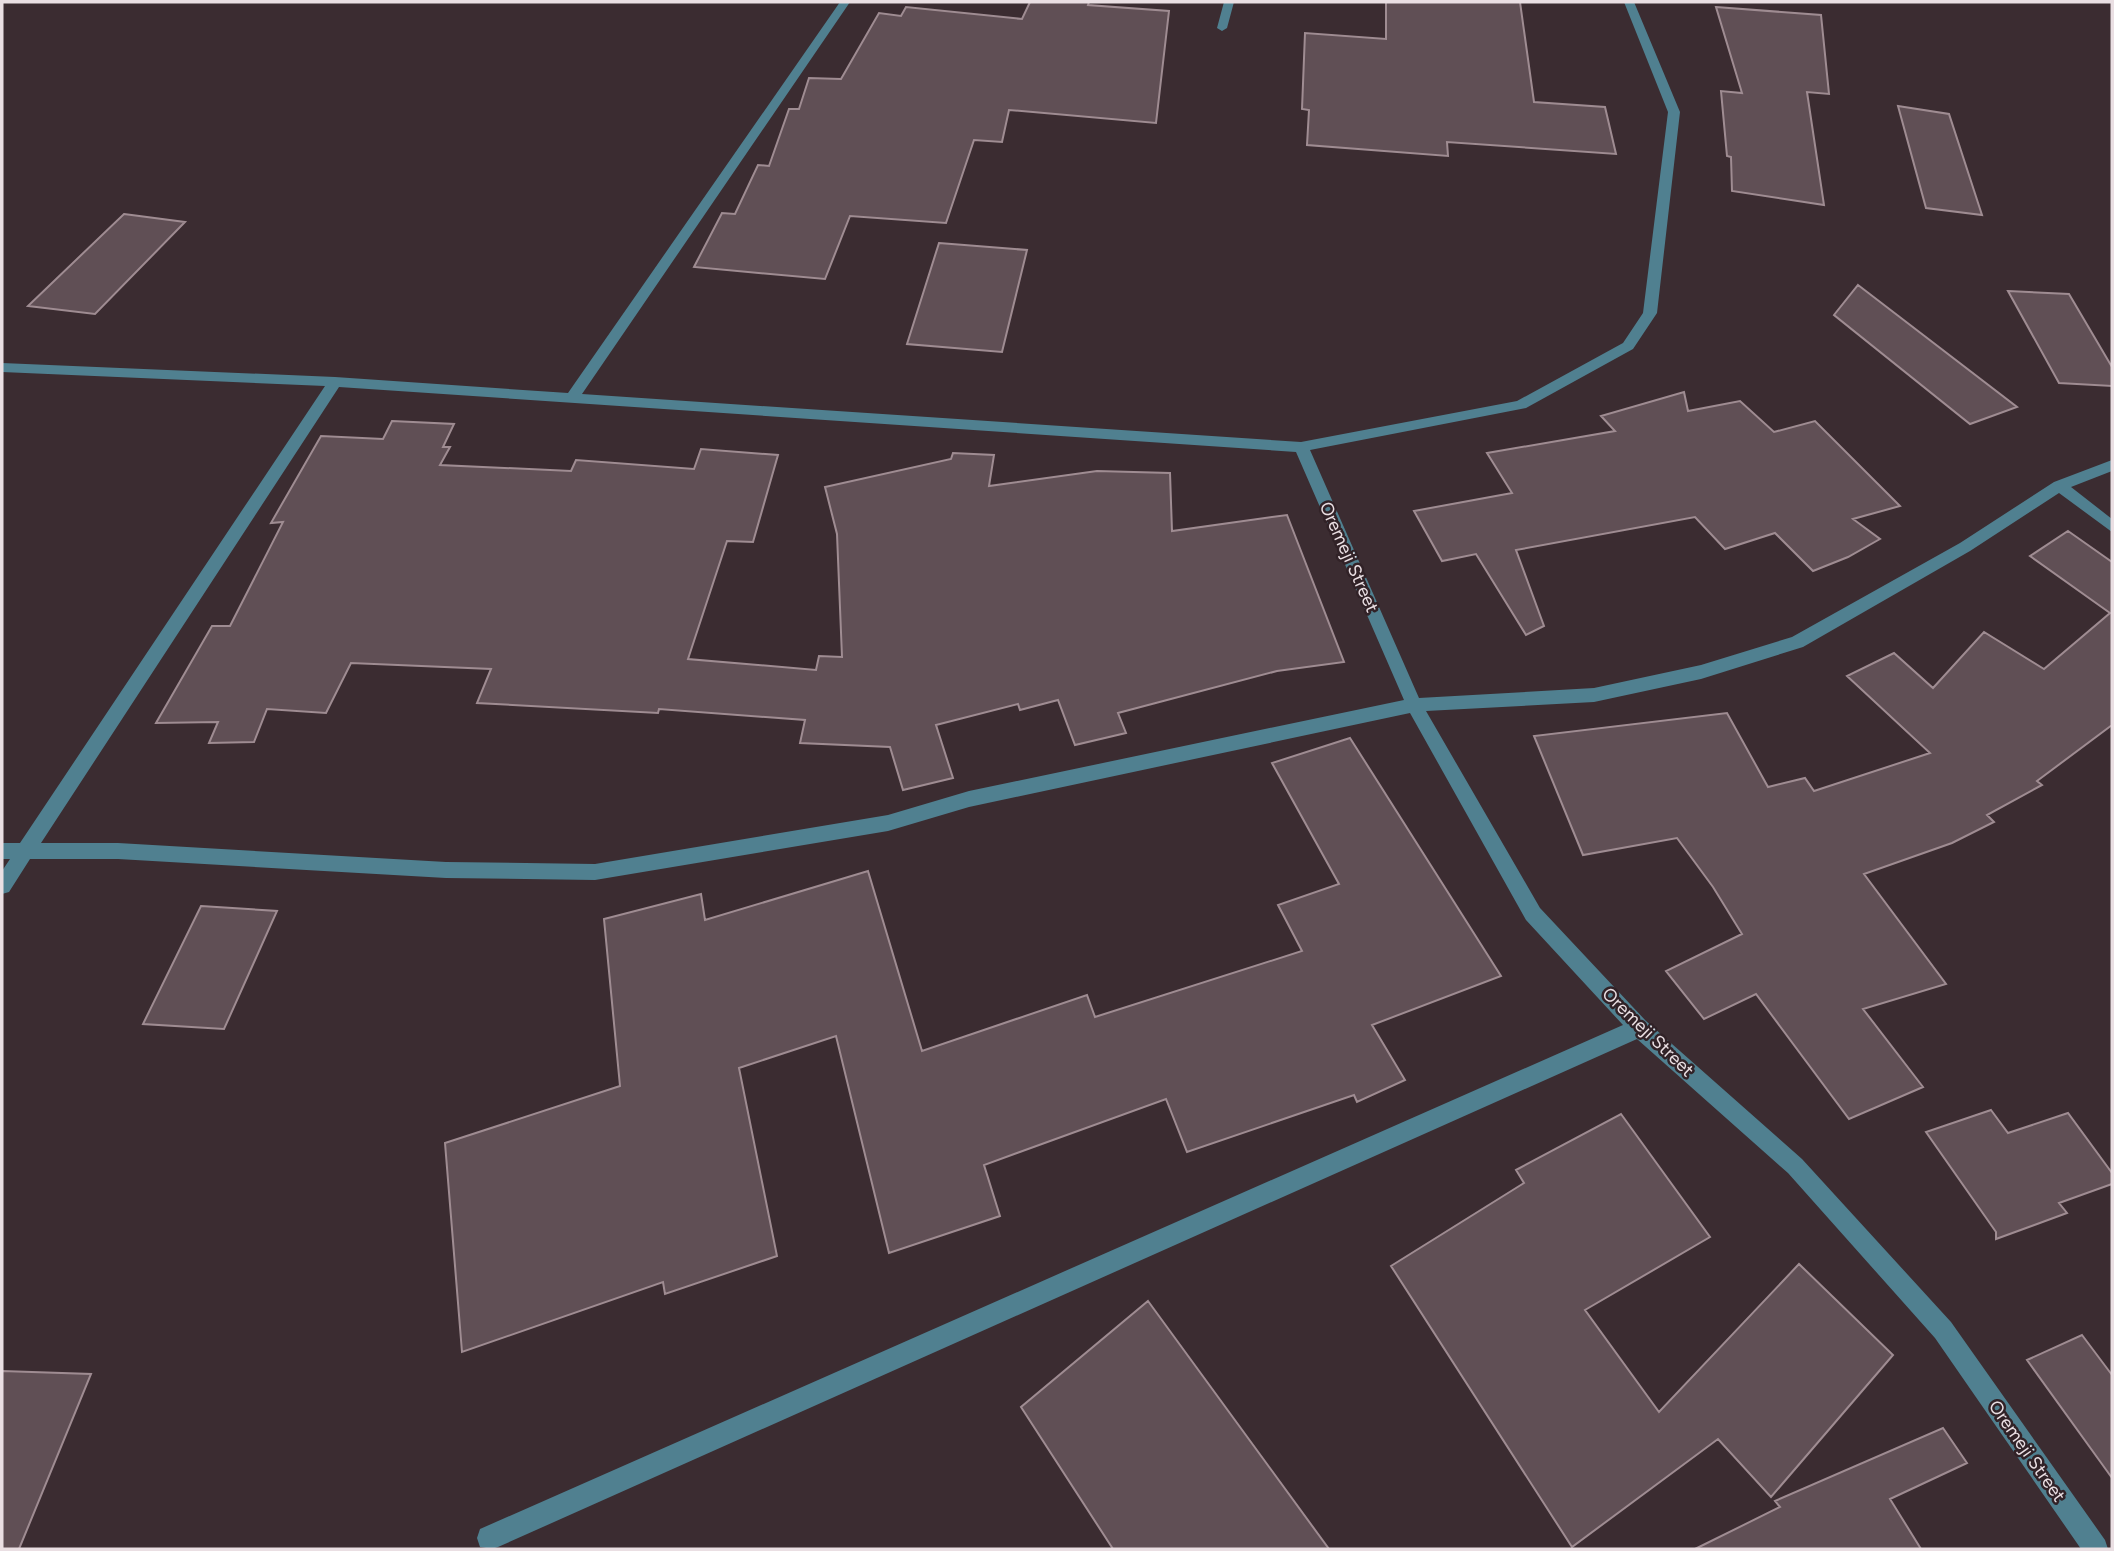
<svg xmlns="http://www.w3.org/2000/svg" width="2114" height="1551" viewBox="0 0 2114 1551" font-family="Figtree,sans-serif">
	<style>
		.building { fill: #604f55; stroke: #9f8c92; stroke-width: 2 }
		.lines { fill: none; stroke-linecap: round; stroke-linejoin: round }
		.minor { fill: #508090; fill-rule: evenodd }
		.labels { text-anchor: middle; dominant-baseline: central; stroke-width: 5; stroke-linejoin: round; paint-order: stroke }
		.street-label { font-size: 18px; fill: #eadfe3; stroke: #312227 }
	</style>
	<rect width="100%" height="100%" fill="#3b2c31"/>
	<path class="building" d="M1030,2h59l-1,3 81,6 -13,112 -147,-13 -7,32 -28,-2 -28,83 -96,-7 -25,63 -131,-12 28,-54 13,1 23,-49 11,1 20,-57h10l10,-31 32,1 38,-66 22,3 5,-9 116,12z
		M1386,2h134l14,100 71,5 11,47 -169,-12 1,14 -141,-11 2,-35 -7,-1 3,-76 81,6z
		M1716,7l105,8 8,79 -22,-2 17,113 -92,-14 -1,-34 -4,-1 -6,-65 21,2z
		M1898,106l51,8 33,101 -56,-7z
		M124,214l61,8 -90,92 -67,-8z
		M939,243l88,7 -25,102 -95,-8z
		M1858,285l159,122 -47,17 -136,-109z
		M2008,291l61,3 43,73v19l-53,-3z
		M1684,392l4,19 52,-10 34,31 41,-11 85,85 -47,13 27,20 -32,18 -35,14 -38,-38 -50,16 -30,-32 -179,33 28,76 -18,9 -50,-81 -34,7 -28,-50 98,-18 -25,-40 128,-22 -14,-15z
		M392,421l62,3 -11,23h7l-10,18 131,6 5,-11 118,9 7,-20 77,6 -25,87 -26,-1 -39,118 128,11 3,-14 23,1 -5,-123 -12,-47 126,-28 2,-6 41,2 -5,31 108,-15 73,2 2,58 115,-16 57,147 -67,9 -159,42 8,20 -51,12 -17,-45 -38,10 -2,-6 -82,21 17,53 -50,12 -13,-43 -90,-4 5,-23 -146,-11 -1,4 -181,-10 14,-34 -140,-6 -25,50 -59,-4 -13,33 -45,1 9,-21 -62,1 56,-97h18l53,-104 -12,1 50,-87 62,3z
		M2068,531l44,31v163l-75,56 5,4 -55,30 7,7 -42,21 -88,31 82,110 -83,25 60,78 -74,32 -93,-125 -52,25 -38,-48 76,-37 -29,-47 -36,-49 -94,17 -49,-119 193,-23 41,74 37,-9 9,13 116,-38 -83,-77 47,-23 39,35 51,-56 60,37 66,-56 -80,-57z
		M1350,738l151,238 -129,49 33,55 -48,22 -3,-7 -167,57 -21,-53 -182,66 16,51 -111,37 -53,-217 -97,32 38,188 -112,38 -2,-12 -201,70 -17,-209 175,-57 -16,-167 97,-25 4,26 163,-49 54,180 165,-56 8,22 207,-66 -24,-46 61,-21 -67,-121z
		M201,906l76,5 -53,118 -81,-5z
		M1991,1110l17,23 60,-20 44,60v11l-53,19 8,10 -71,26v-7l-70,-100z
		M1621,1114l89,123 -125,73 74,102 140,-148 94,91 -122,142 -53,-58 -146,108 -181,-281 133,-83 -8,-13z
		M1148,1301l181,248h-216l-92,-142z
		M2082,1335l30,40v103l-85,-118z
		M2,1371l89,3 -72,175h-17z
		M1943,1428l24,35 -77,36 31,50h-226l85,-42 -5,-6z"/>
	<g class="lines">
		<path class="minor" d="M840,2h10l-268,392 719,48 216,-41 106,-58 20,-30 25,-201 -44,-110h10l46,110 -23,201 -24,36 -107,59 -216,42 109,248 175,-10 107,-23 91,-28 168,-94 94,-61 58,-22v11l-41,16 41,32v13l-53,-39 -89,58 -167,96 -102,32 -107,23 -168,9 114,197 106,113 156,138 149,163 154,218 3,9h-27l-146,-211 -147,-165 -151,-134 -1139,508 -6,2 -12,-2 -3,-9 3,-9 1143,-504 -97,-105 -116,-207 -441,94 -81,24 -293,49 -149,-2 -328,-19h-88l-21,33 -7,2v-23l8,-12h-8v-16h18l305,-457 -323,-14v-9l333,14 233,16zM339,387l957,65 108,248 -435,91 -81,24 -293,49 -149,-2 -328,-19h-77z
			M1224,2h10l-7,26 -5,3 -5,-3z"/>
	</g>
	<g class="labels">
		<g class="street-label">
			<text transform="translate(1349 557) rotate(66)">Oremeji Street</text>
			<text transform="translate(1648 1032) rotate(44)">Oremeji Street</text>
			<text transform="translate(2027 1451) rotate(55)">Oremeji Street</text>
		</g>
	</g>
	<rect width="2114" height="1551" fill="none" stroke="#eadfe3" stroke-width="7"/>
</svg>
